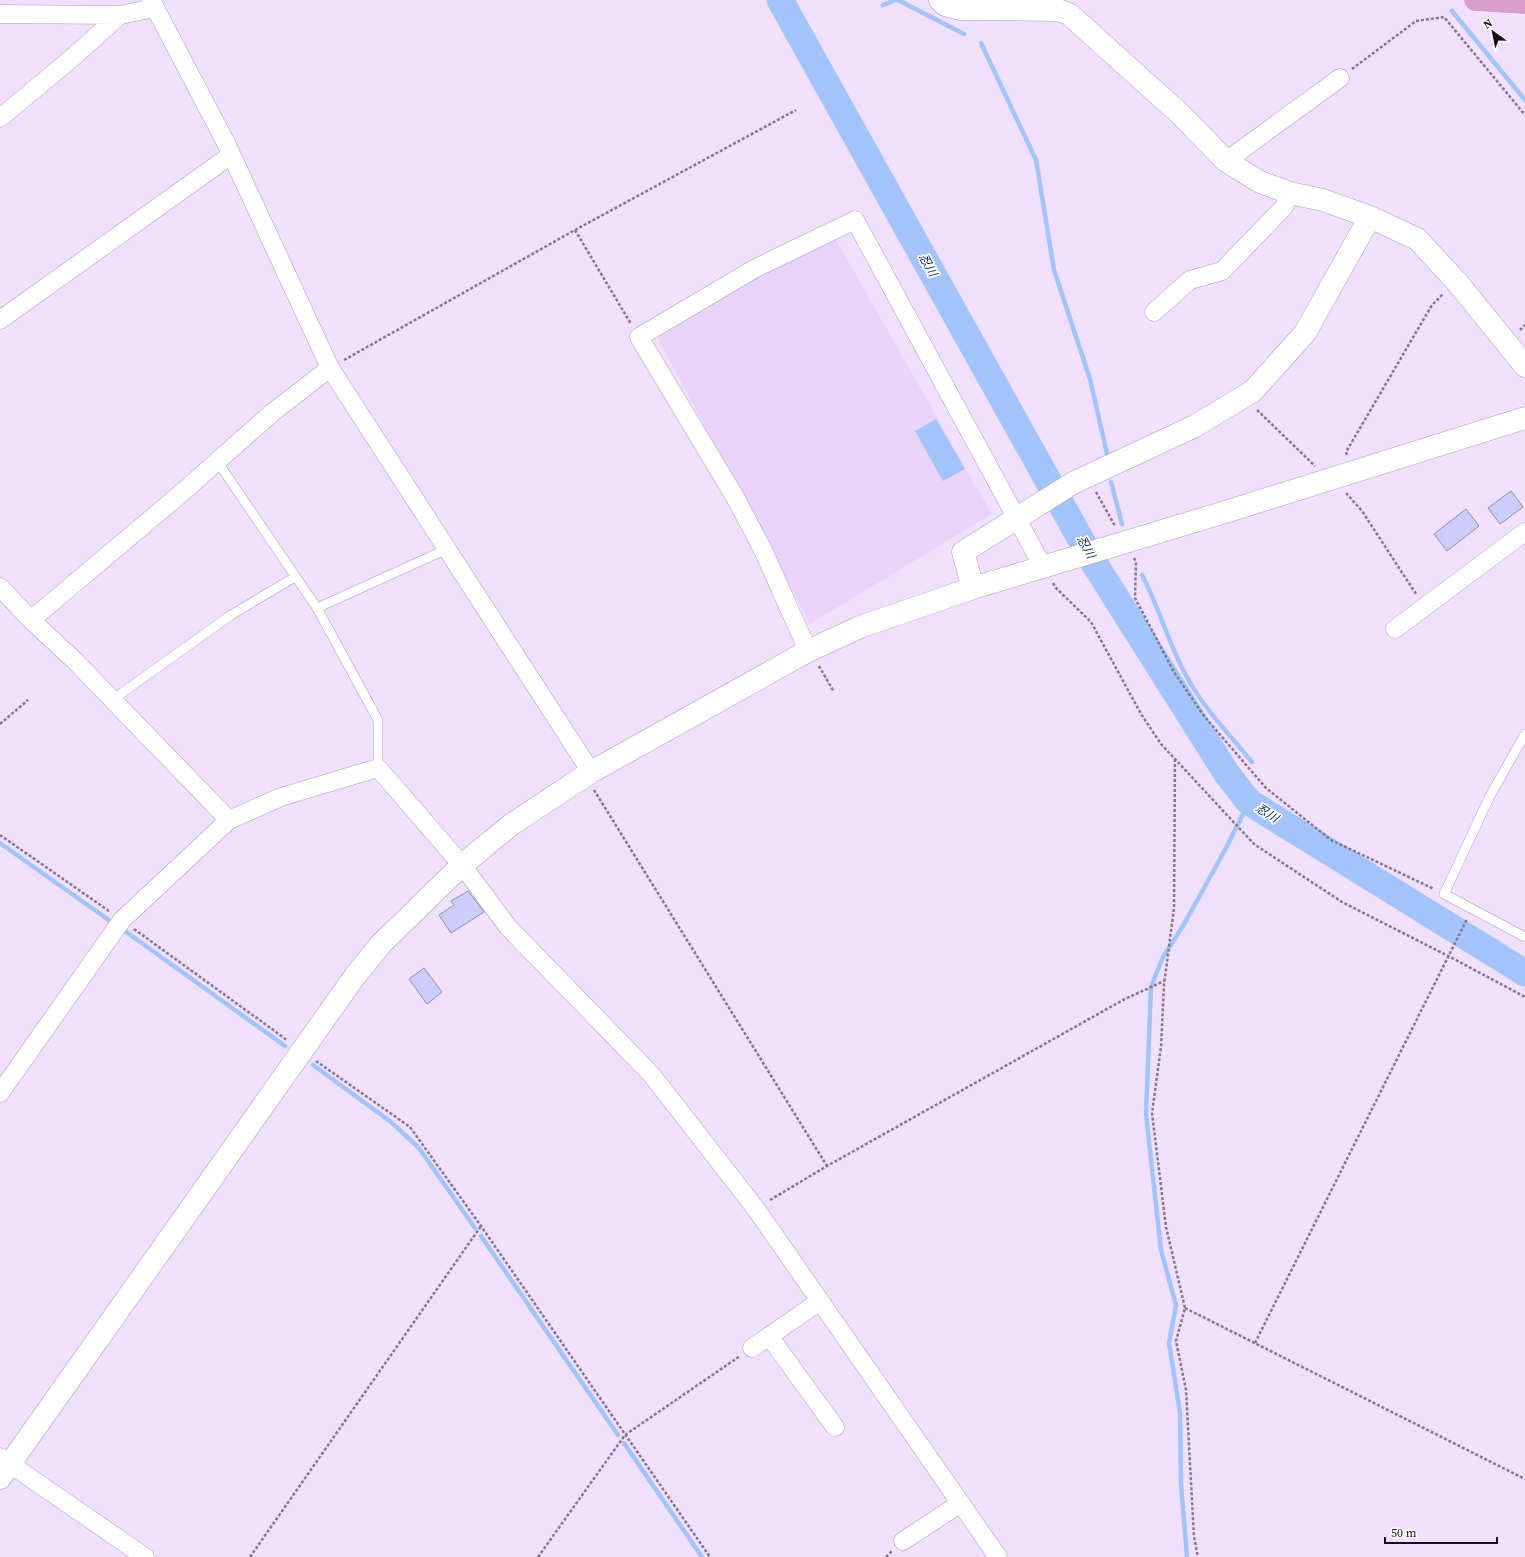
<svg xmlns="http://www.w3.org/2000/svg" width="1525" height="1557" viewBox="0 0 1525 1557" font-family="'Source Serif 4','Noto Sans JP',serif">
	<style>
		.built { fill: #e8d4f9 }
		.water { fill: #a3c4fa }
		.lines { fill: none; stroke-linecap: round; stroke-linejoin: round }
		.stream { stroke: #a3c4fa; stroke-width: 4.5 }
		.river { stroke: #a3c4fa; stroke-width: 27 }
		.building { fill: #cdcdfb; stroke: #8d8dab }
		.service-casing { stroke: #ab9bb8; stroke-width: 10 }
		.minor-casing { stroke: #ab9bb8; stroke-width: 19 }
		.tertiary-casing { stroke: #ab9bb8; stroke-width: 23 }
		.trunk-casing { stroke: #fff; stroke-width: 23 }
		.path { stroke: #82788c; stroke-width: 2.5; stroke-dasharray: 3 2; stroke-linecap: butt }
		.service { stroke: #fff; stroke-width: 9 }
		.minor { stroke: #fff; stroke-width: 18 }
		.tertiary { stroke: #fff; stroke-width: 22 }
		.trunk { stroke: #da9ccc; stroke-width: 22 }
		.labels { text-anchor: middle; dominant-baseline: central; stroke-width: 3.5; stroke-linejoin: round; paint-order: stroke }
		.water-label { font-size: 12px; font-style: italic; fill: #02245d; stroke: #fff }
	</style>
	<rect width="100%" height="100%" fill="#f0e0fe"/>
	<path class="built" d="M834,236l158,278 -182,110 -155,-291z"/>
	<path class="water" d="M936,419l29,50 -22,12 -28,-50z"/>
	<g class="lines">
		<path class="stream" d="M898,0l66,34
			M883,5l13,-5
			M1452,11l73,89
			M981,43l55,117 18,110 36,109 18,79
			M1111,482l11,42
			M1142,575c18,34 27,71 46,104 17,31 42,56 64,83
			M0,843l113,80
			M125,931l160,115
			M313,1065l78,57 28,26 56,80
			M481,1236l137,199
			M624,1443l78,114
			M1187,1557l-6,-73 -1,-71 -11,-70 7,-38 -15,-55 -15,-136 5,-127 12,-30 20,-31 42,-76 24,-48"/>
		<path class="river" d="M780,0l314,563 133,211 22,28 276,171"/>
	</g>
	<path class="building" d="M1511,491l12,16 -23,17 -12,-16z
		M1466,509l13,17 -32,25 -13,-17z
		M468,891l16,21 -33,21 -12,-18 15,-10 -3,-4z
		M424,968l18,24 -15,12 -18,-25z"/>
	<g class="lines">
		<defs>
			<path id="service" d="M217,461l100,147 61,112v48
				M317,608l130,-59
				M112,700l119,-85 64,-38
				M1525,734l-35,62 -46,98 81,43"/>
			<path id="minor" d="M151,0l75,143 104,225 261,404
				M0,14l120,1
				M0,118l72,-60 48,-43 35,-7
				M1226,161l114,-83
				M1154,312l36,-32 32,-9 62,-64 6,-14
				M0,320l231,-165
				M0,587l31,33 43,40 155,160 52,-23 97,-29 84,97 46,62 143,147 105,135 242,348
				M31,620l147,-124 95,-84 57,-44
				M1395,629l130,-97
				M808,651l-45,-101 -28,-53 -96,-160 115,-68 101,-49 188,347
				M0,1093l122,-173 107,-100
				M769,1336l66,91
				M752,1348l68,-47
				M0,1457l145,100
				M903,1541l58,-38"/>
			<path id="tertiary" d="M940,0l5,5 16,4 97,1 11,4 110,99 47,48 34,21 30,11 33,7 47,17 47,22 40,43 68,84
				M973,588l-10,-36 110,-69 122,-57 58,-35 52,-58 65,-116
				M0,1478l355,-502 26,-32 81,-79 50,-41 79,-52 217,-121 52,-24 113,-39 249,-75 303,-95"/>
			<path id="trunk" d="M1475,0l50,3"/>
		</defs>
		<use href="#service" class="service-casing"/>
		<use href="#minor" class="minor-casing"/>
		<use href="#tertiary" class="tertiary-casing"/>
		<use href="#trunk" class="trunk-casing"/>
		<path class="path" d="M1352,69l64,-48 28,-4 81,98
			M575,230l56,94
			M1520,330l5,-5
			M344,360l231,-130 221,-120
			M1257,410l58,56
			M1347,455l-1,-3 86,-147 11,-11
			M1096,492l19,34
			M1346,493l16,18 54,83
			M1134,558l2,4 -1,36 39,74 30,44 62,72 65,52 103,49
			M1053,583l3,5 35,34 50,92 20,30 93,100 88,58 112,57 71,38
			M819,666l15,26
			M0,724l28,-24
			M1175,759l-1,149 -10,77 -3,62 -9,66 14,114 19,81 -9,33 10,49 8,147 4,20
			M594,790l233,376
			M0,835l109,76
			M134,929l153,111
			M316,1061l94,66 71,99 229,331
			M770,1200l57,-34 296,-166 41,-19
			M1185,1308l340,171
			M1255,1343l212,-424
			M250,1557l231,-331
			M538,1557l87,-122 115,-79
			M886,1557l6,-6"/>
		<use href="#service" class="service"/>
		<use href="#minor" class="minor"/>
		<use href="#tertiary" class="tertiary"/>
		<use href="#trunk" class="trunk"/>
	</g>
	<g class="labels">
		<g class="water-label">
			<text transform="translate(928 265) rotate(61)">忍川</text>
			<text transform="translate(1086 547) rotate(61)">忍川</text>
			<text transform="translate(1267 813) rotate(32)">忍川</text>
		</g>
	</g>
	<g transform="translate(1493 32) rotate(327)" stroke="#ffffff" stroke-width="3" paint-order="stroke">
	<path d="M0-3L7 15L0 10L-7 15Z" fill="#140f19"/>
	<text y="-6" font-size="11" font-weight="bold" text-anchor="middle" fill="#140f19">N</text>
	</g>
	<path d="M1385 1537v6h112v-6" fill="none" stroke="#140f19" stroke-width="2"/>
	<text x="1391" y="1537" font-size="12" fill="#140f19" stroke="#ffffff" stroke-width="3" paint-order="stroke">50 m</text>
</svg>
